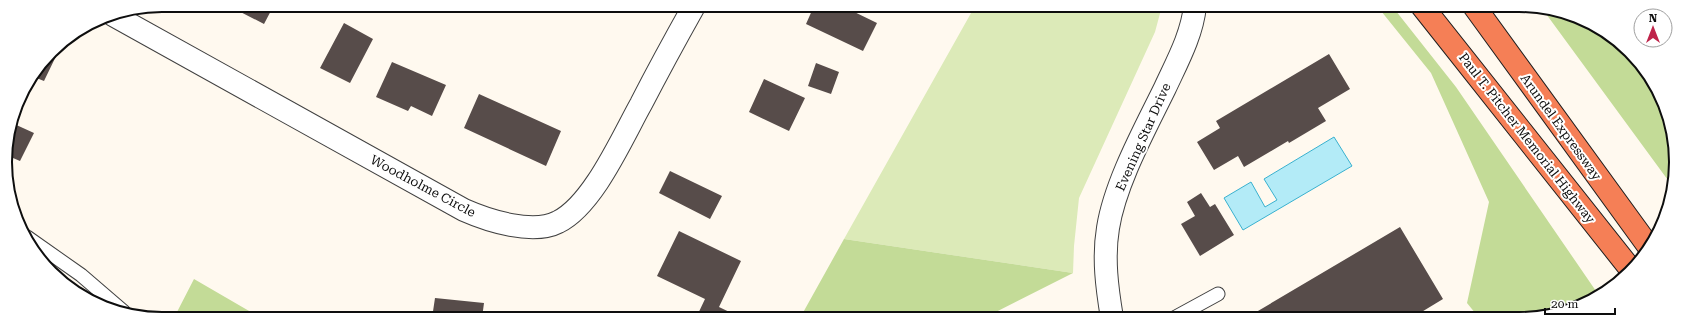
<svg xmlns="http://www.w3.org/2000/svg" width="1681" height="324" viewBox="0 0 1681 324" font-family="'Roboto Serif',serif">
	<style>
		.green { fill: #dceab8 }
		.forest { fill: #c3db97 }
		.water { fill: #b3ebf7; stroke: #39b1cf }
		.building { fill: #574c4a }
		.lines { fill: none; stroke-linecap: round; stroke-linejoin: round }
		.lane-casing { stroke: #414141; stroke-width: 15 }
		.street-casing { stroke: #414141; stroke-width: 24 }
		.highway-casing { stroke: #1f1f1f; stroke-width: 24 }
		.lane { stroke: #fff; stroke-width: 13 }
		.street { stroke: #fff; stroke-width: 22 }
		.highway { stroke: #f57f56; stroke-width: 22 }
		.labels { text-anchor: middle; dominant-baseline: central; stroke-width: 4; stroke-linejoin: round; paint-order: stroke }
		.street-label { font-size: 13px; fill: #0e0e0e; stroke: #fff }
		.rim { fill: none; stroke: #0e0e0e; stroke-width: 2 }
	</style>
	<rect width="100%" height="100%" fill="#fff9ef"/>
	<path class="green" d="M975,6h187l-7,26 -76,166 -5,48 -1,27 -229,-34z"/>
	<path class="forest" d="M1377,6h15l64,81 142,207 -19,13 -49,12h-50l-13,-16 22,-101 -58,-129z
		M1541,7l56,19 46,40 28,55 4,61 -2,5z
		M844,239l229,34 -89,45h-184z
		M194,279l67,39h-77l-7,-6z"/>
	<path class="water" d="M1334,137l18,29 -109,64 -19,-32 27,-16 14,25 12,-7 -13,-21z"/>
	<path class="building" d="M227,5h47l-10,19z
		M814,6h28l35,17 -14,28 -57,-27z
		M344,23l29,16 -23,44 -30,-15z
		M56,48l3,2 -15,31 -10,-4 17,-26z
		M1329,54l21,35 -32,19 8,13 -37,22 -1,-2 -44,26 -6,-11 -24,14 -17,-28 23,-14 -4,-7z
		M392,62l54,23 -14,31 -21,-10 -3,5 -32,-14z
		M816,63l23,9 -8,22 -23,-8z
		M764,79l41,19 -16,33 -40,-19z
		M479,94l82,37 -15,35 -82,-38z
		M12,123l22,10 -14,28 -14,-6z
		M670,171l52,25 -12,23 -51,-26z
		M1201,193l9,14 5,-3 19,31 -34,21 -19,-32 14,-8 -8,-14z
		M1400,227l43,72 -33,20 -164,-1z
		M679,231l62,30 -22,46 23,11h-46l9,-19 -48,-23z
		M435,298l49,5 -2,15h-50z
		M1052,312l4,6h-15z"/>
	<g class="lines">
		<defs>
			<path id="lane" d="M27,237l54,38 43,37
				M1174,318l44,-24"/>
			<path id="street" d="M113,15l351,195c25,11 69,25 94,12 35,-17 64,-84 83,-118 17,-33 35,-66 53,-98
				M1112,318c-5,-30 -9,-60 -4,-90 7,-45 37,-99 57,-140 12,-26 27,-53 30,-82"/>
			<path id="highway" d="M1422,6l210,265
				M1474,6l175,241"/>
		</defs>
		<use href="#lane" class="lane-casing"/>
		<use href="#street" class="street-casing"/>
		<use href="#highway" class="highway-casing"/>
		<use href="#lane" class="lane"/>
		<use href="#street" class="street"/>
		<use href="#highway" class="highway"/>
	</g>
	<g class="labels">
		<g class="street-label">
			<text transform="translate(1561 127) rotate(54)">Arundel Expressway</text>
			<text transform="translate(1143 137) rotate(-66)">Evening Star Drive</text>
			<text transform="translate(1527 138) rotate(52)">Paul T. Pitcher Memorial Highway</text>
			<text transform="translate(423 186) rotate(28)">Woodholme Circle</text>
		</g>
	</g>
	<path d="M0 0H1681V324H0ZM162 12H1519A150 150 0 0 1 1669 162V162A150 150 0 0 1 1519 312H162A150 150 0 0 1 12 162V162A150 150 0 0 1 162 12Z" fill="#fff" fill-rule="evenodd"/>
	<path class="rim" d="M162 12H1519A150 150 0 0 1 1669 162V162A150 150 0 0 1 1519 312H162A150 150 0 0 1 12 162V162A150 150 0 0 1 162 12Z"/>
	<g transform="translate(1653 28)"><circle r="19" fill="#ffffff" stroke="#9f9f9f"/>
	<path d="M0-3L7 15L0 10L-7 15Z" fill="#bf244a"/>
	<text y="-6" font-size="11" font-weight="bold" text-anchor="middle" fill="#0e0e0e">N</text>
	</g>
	<path d="M1545 308v6h70v-6" fill="none" stroke="#0e0e0e" stroke-width="2"/>
	<text x="1551" y="308" font-size="12" fill="#0e0e0e" stroke="#ffffff" stroke-width="3" paint-order="stroke">20 m</text>
</svg>
